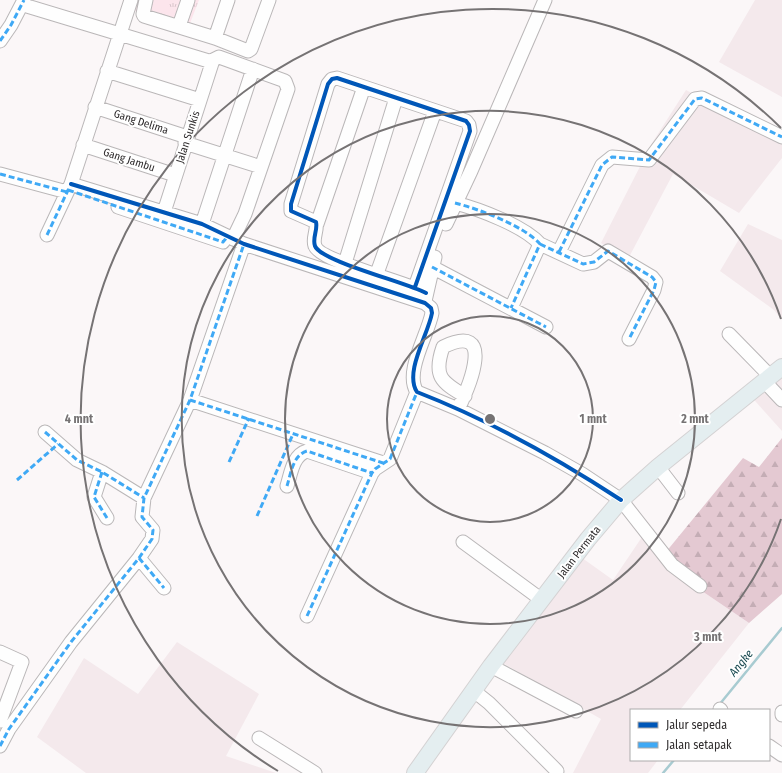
<svg xmlns="http://www.w3.org/2000/svg" width="782" height="773" viewBox="0 0 782 773" font-family="'Fira Sans Condensed',sans-serif">
	<style>
		.built { fill: #f4e9ec }
		.grass { fill: url(#grass-tufts) }
		.forest { fill: url(#forest-firs) }
		.lines { fill: none; stroke-linecap: round; stroke-linejoin: round }
		.stream { stroke: #a8cbd1; stroke-width: 2.5 }
		.minor-casing { stroke: #bab7b8; stroke-width: 15 }
		.major-casing { stroke: #d4d2d3; stroke-width: 18 }
		.minor { stroke: #fefefe; stroke-width: 13 }
		.major { stroke: #e4eef0; stroke-width: 16 }
		.quiet { stroke: #3fa9f5; stroke-width: 3; stroke-dasharray: 6 3; stroke-linecap: butt }
		.cycleway-casing { stroke: #fff; stroke-width: 6 }
		.cycleway { stroke: #0057b8; stroke-width: 4 }
		.ring { fill: none; stroke: #767374; stroke-width: 2 }
		.labels { text-anchor: middle; dominant-baseline: central; stroke-width: 4; stroke-linejoin: round; paint-order: stroke }
		.street-label { font-size: 11px; fill: #2f2c2d; stroke: #fff }
		.water-label { font-size: 12px; font-style: italic; fill: #18484f; stroke: #fff }
		.centre { fill: #767374; stroke: #fff; stroke-width: 2 }
		.ring-label { font-size: 12px; text-anchor: middle; font-weight: bold; fill: #767374; stroke: #fff; stroke-width: 4; stroke-linejoin: round; paint-order: stroke }
	</style>
	<defs>
		<pattern id="grass-tufts" width="24" height="20" patternUnits="userSpaceOnUse"><rect width="24" height="20" fill="#fce5ec"/><path d="M3 7l-1-3M5 7V3M7 7l1-3M15 17l-1-3M17 17v-4M19 17l1-3" fill="none" stroke="#d8c5cb"/></pattern>
		<pattern id="forest-firs" width="22" height="20" patternUnits="userSpaceOnUse"><rect width="22" height="20" fill="#e4c9d2"/><path d="M5 1l3.5 6h-7zM16 11l3.5 6h-7z" fill="#c4adb5"/></pattern>
	</defs>
	<rect width="100%" height="100%" fill="#fbf7f8"/>
	<path class="built" d="M755,0h27v97l-63,-35z
		M686,90l96,50v18l-43,55 -66,-39 -45,85 -27,-16 51,-100z
		M748,224l34,16v80l-8,-10 -54,-39z
		M782,368v63l-34,-38z
		M642,537l29,33 78,53 -69,87h-49v50h27l-10,13h-75l28,-54 -100,-57 77,-107 35,25z
		M177,642l82,52 -33,62 50,17h-190l-49,-36 47,-79 54,36z"/>
	<path class="grass" d="M133,0h66l-12,31 -57,-22z"/>
	<path class="forest" d="M782,438v156l-33,29 -78,-53 -10,-12 82,-100 16,9z"/>
	<g class="lines">
		<path class="stream" d="M719,705l63,-77
			M663,773l11,-13"/>
		<defs>
			<path id="minor" d="M146,0l-3,14 1,2 71,22 33,13 3,-2 18,-49
				M27,6l185,56
				M179,26l9,-26
				M215,38l13,-38
				M0,41l11,-16 13,-25
				M107,71l93,29
				M95,107l92,30
				M185,143l76,24
				M83,145l92,30
				M0,174l67,18
				M71,184l131,40 42,20 181,59 6,5 1,5c-4,22 -28,59 -15,79l41,17 87,44 37,21 39,26 51,65 28,21
				M455,203c24,6 69,23 85,41l-29,64
				M118,207l105,35 2,-3
				M164,212l49,-152 6,-3 66,24 3,8 -43,125 -12,25
				M202,224l51,-155
				M317,224l47,-137
				M446,224l25,-53 74,-171
				M47,235l24,-51 60,-184
				M540,244l43,20 11,-2 14,-11 44,26 4,5 -2,8 -25,49
				M559,252l43,-87 10,-8 37,3 46,-61 7,-1 80,39
				M345,263l51,-165
				M432,267l114,60
				M376,276l59,-165
				M415,287l55,-156 -1,-6 -3,-4 -129,-43 -5,1 -4,5 -37,120v7l25,11c2,8 -4,16 -1,24 5,15 93,37 111,47
				M425,301l10,-44
				M729,334l42,43
				M765,382l17,18
				M190,400l193,63
				M458,409c11,-22 39,-88 -15,-62 -10,29 -2,35 22,49
				M45,432l32,28 25,12 42,26
				M658,467l20,26
				M102,472l-8,25 13,21
				M287,486c4,-13 6,-31 20,-35l65,22
				M463,542l79,58
				M139,558l25,30
				M307,616l65,-143 3,-4 15,-10 27,-67
				M0,652l22,10 -22,59
				M491,666l85,45
				M474,691l15,12 68,68
				M720,709l1,1
				M782,712v3
				M259,738l56,35
				M0,746l9,-17 62,-87 68,-84 13,-19 1,-9 -11,-13 2,-19 46,-98 54,-156
				M769,746l13,9"/>
			<path id="major" d="M415,773l76,-107 97,-127 33,-39 37,-33 124,-100"/>
		</defs>
		<use href="#minor" class="minor-casing"/>
		<use href="#major" class="major-casing"/>
		<use href="#minor" class="minor"/>
		<use href="#major" class="major"/>
		<path class="quiet" d="M0,41l11,-16 13,-25
			M0,174l67,18
			M68,190l155,52 5,-6
			M455,203c24,6 69,23 85,41l-29,64
			M47,235l22,-47
			M540,244l43,20 11,-2 14,-11 44,26 4,5 -2,8 -25,49
			M559,252l43,-87 10,-8 37,3 46,-61 7,-1 80,39
			M432,267l114,60
			M190,400l193,63
			M45,432l32,28 25,12 42,26
			M229,462l20,-44
			M102,472l-8,25 13,21
			M17,480l41,-36
			M287,486c4,-13 6,-31 20,-35l65,22
			M257,516l36,-82
			M139,558l25,30
			M307,616l65,-143 3,-4 15,-10 27,-67
			M0,746l9,-17 62,-87 68,-84 13,-19 1,-9 -11,-13 2,-19 46,-98 54,-156"/>
		<defs>
			<path id="cycleway" d="M71,184l131,40 42,20 181,59 6,5 1,5c-4,22 -28,59 -15,79 72,28 140,66 204,108
				M415,287l55,-156 -1,-6 -3,-4 -129,-43 -5,1 -4,5 -37,120v7l25,11c2,8 -4,16 -1,24 5,15 93,37 111,47"/>
		</defs>
		<use href="#cycleway" class="cycleway-casing"/>
		<use href="#cycleway" class="cycleway"/>
	</g>
	<g class="ring">
		<circle cx="490" cy="419" r="103"/>
		<circle cx="490" cy="419" r="205"/>
		<path d="M781 519A308 308 0 1 1 781 319"/>
		<path d="M278 771A411 411 0 1 1 781 128"/>
	</g>
	<g class="labels">
		<g class="street-label">
			<text transform="translate(141 122) rotate(18)">Gang Delima</text>
			<text transform="translate(188 137) rotate(-72)">Jalan Sunkis</text>
			<text transform="translate(129 160) rotate(18)">Gang Jambu</text>
			<text transform="translate(579 552) rotate(-52)">Jalan Permata</text>
		</g>
		<g class="water-label">
			<text transform="translate(741 663) rotate(-51)">Angke</text>
		</g>
	</g>
	<circle cx="490" cy="419" r="6" class="centre"/>
	<g class="ring-label">
		<text x="593" y="423">1 mnt</text>
		<text x="695" y="423">2 mnt</text>
		<text x="79" y="423">4 mnt</text>
		<text x="708" y="641">3 mnt</text>
	</g>
	<rect x="630" y="709" width="140" height="52" fill="#ffffff" stroke="#acabab"/>
	<rect x="638" y="722" width="20" height="6" fill="#0057b8" stroke="#acabab"/>
	<text x="666" y="729" font-size="12" fill="#2f2c2d">Jalur sepeda</text>
	<rect x="638" y="742" width="20" height="6" fill="#3fa9f5" stroke="#acabab"/>
	<text x="666" y="749" font-size="12" fill="#2f2c2d">Jalan setapak</text>
</svg>
